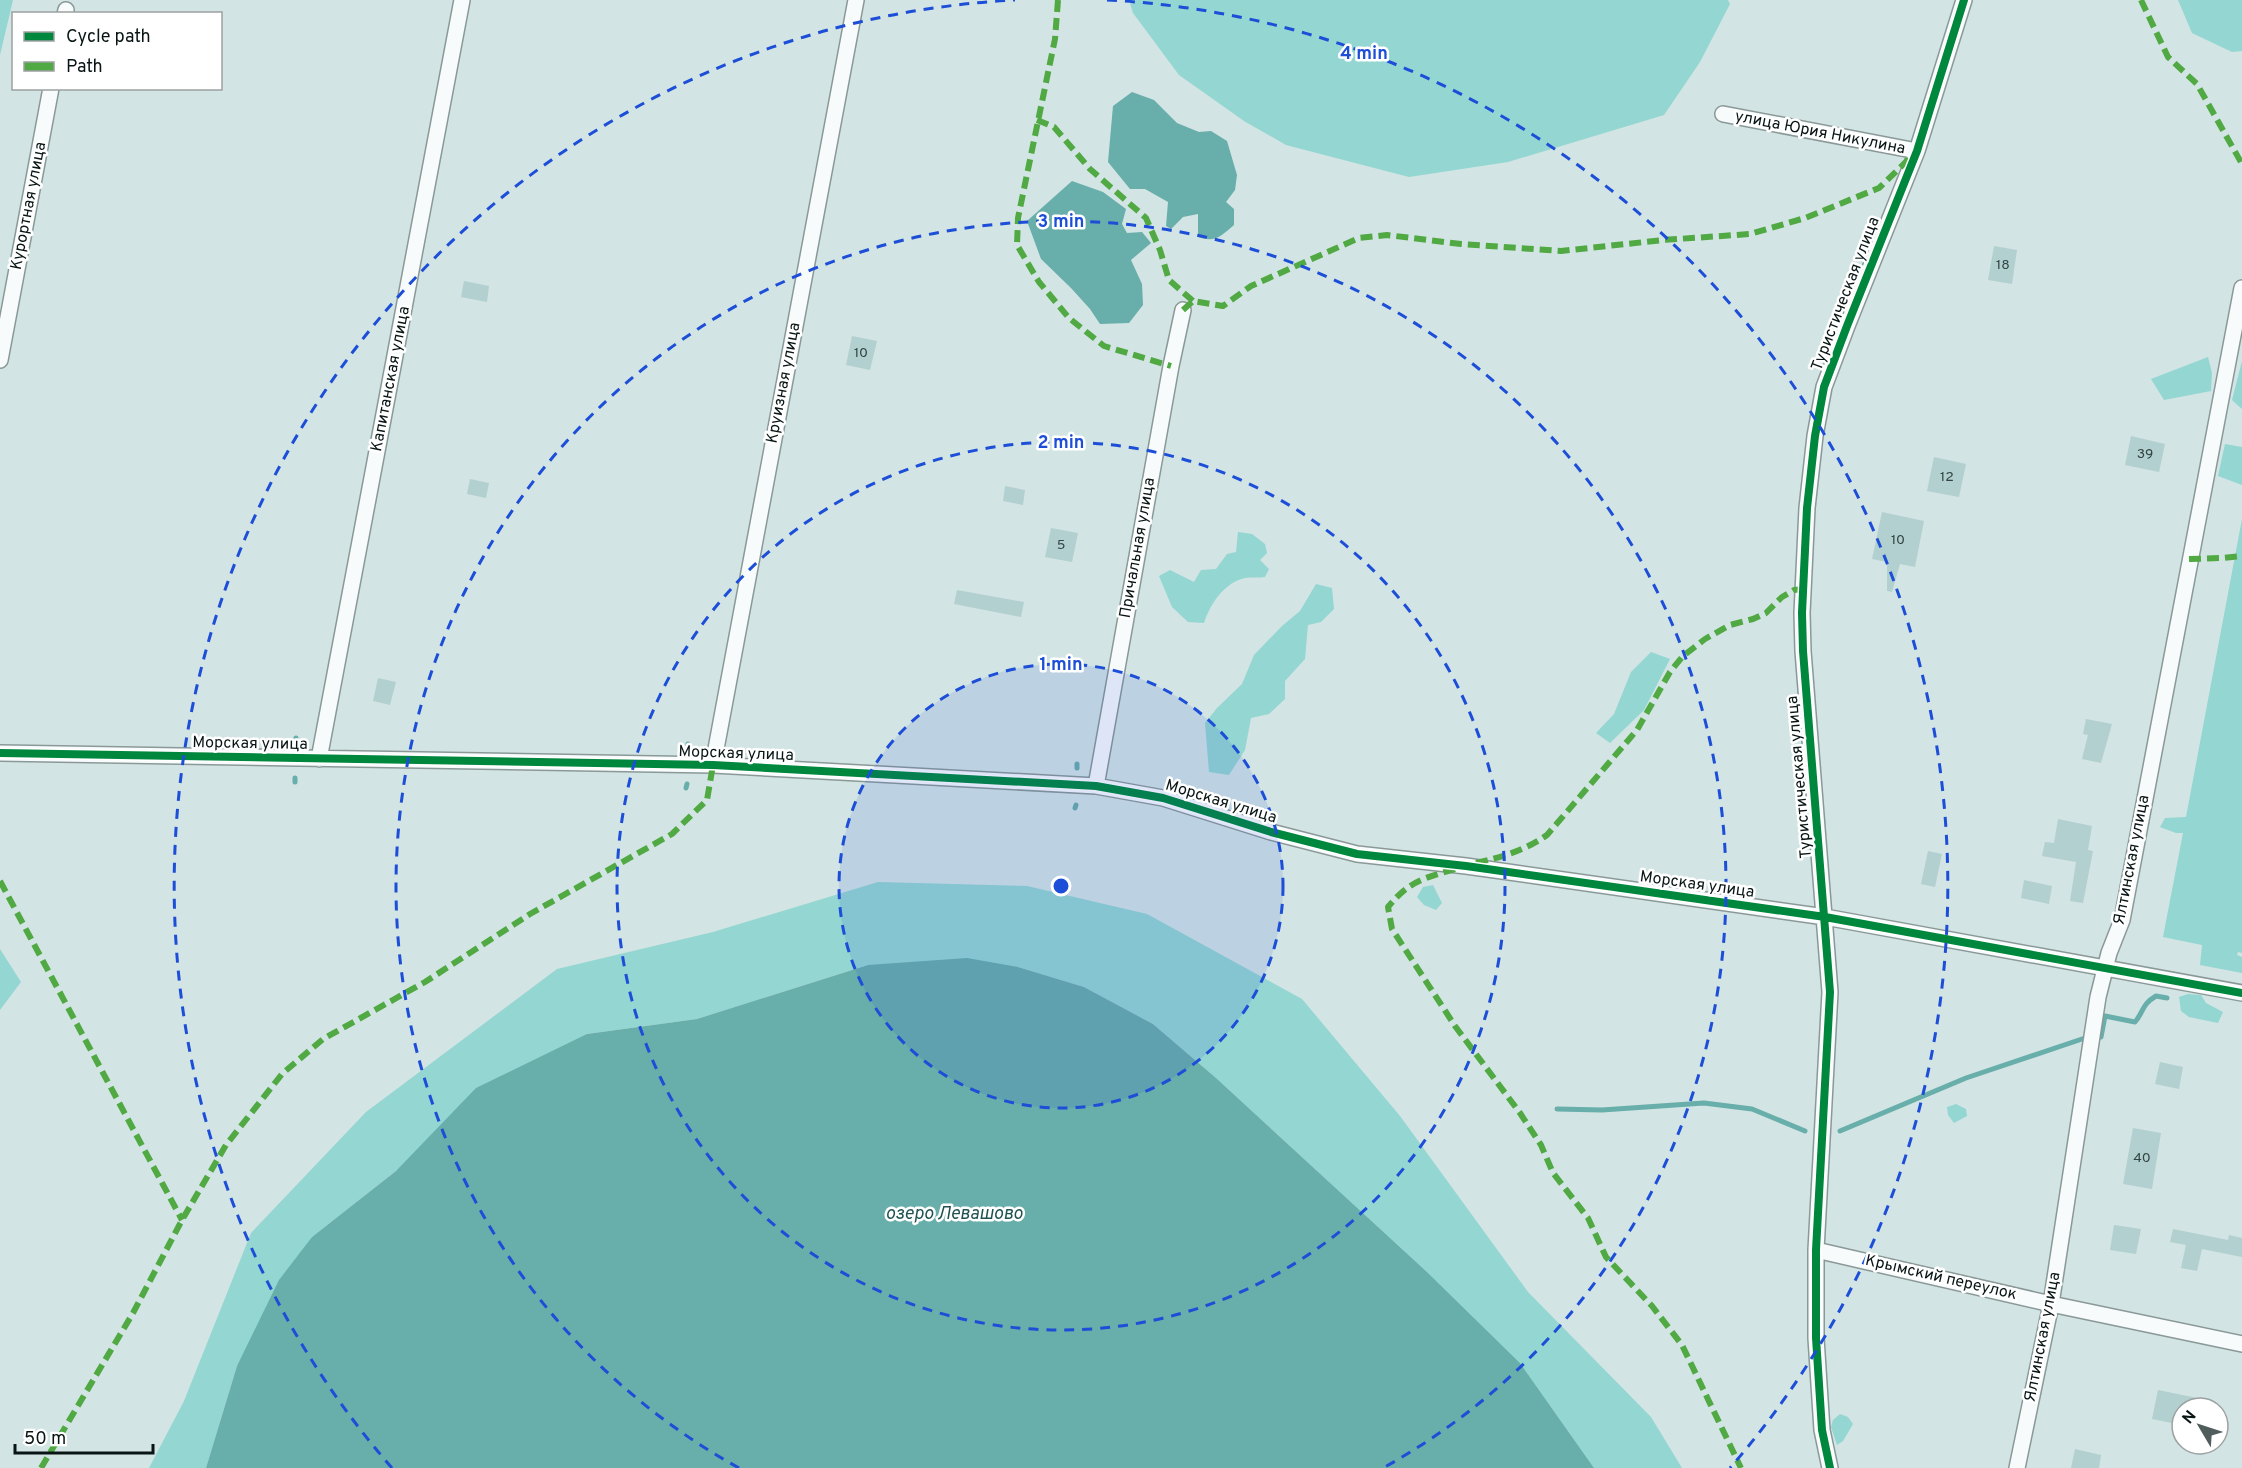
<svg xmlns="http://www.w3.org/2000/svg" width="2242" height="1468" viewBox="0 0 2242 1468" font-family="Overpass,sans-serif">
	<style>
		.green { fill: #93d6d2 }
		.water { fill: #68aeaa }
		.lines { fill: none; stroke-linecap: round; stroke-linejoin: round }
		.stream { stroke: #68aeaa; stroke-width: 5 }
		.building { fill: #b2d0cf }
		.street-casing { stroke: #8a9998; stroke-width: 18 }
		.street { stroke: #f8fbfb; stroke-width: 15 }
		.quiet { stroke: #50a942; stroke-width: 6; stroke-dasharray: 12 6; stroke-linecap: butt }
		.cycleway-casing { stroke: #fff; stroke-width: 11 }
		.cycleway { stroke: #00873e; stroke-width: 8 }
		.ring { fill: none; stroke: #1d4ed8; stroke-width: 3; stroke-dasharray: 10 8 }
		.labels { text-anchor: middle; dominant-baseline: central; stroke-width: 5; stroke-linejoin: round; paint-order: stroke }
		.number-label { font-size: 14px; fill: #324443 }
		.street-label { font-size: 16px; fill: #081514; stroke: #fff }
		.water-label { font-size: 18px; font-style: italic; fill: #1f5350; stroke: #fff }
		.centre { fill: #1d4ed8; stroke: #fff; stroke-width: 3 }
		.ring-label { font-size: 18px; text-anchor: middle; font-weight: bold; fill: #1d4ed8; stroke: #fff; stroke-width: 5; stroke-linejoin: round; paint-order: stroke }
	</style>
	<rect width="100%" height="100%" fill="#d2e4e3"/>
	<path class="green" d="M0,0h13l-13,55z
		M1129,0h599l2,4 -30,58 -36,53 -156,47 -99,15 -123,-32 -42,-24 -65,-46 -46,-62z
		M2178,0h64v51l-10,1 -40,-19z
		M2208,357l4,16 -1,18 -47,9 -13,-21z
		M2242,361v48l-10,-9z
		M2225,444l17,3v38l-24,-9z
		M2242,519v434l-4,-1 -1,3 5,2v16l-42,-8 2,-20 -39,-8 20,-104h-7l-16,-6 5,-9 21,-1z
		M1238,532l14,2 13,10 2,9 -7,7 9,9 -4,8c-6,1 -14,0 -20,1 -20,4 -35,26 -41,45l-16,-1 -16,-15 -13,-31 11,-6 24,12 7,-12 15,-1 11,-15 9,-2z
		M1316,584l16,4 2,21 -13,13 -13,3 -3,34 -20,22v18l-16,15 -18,4 -6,32 -16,25 -20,-3 -4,-49 12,-15 25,-24 12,-29 28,-29 18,-15z
		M1651,652l19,7 -26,51 -34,33 -14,-10 18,-19 17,-42z
		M878,882l149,4 120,28 155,85 98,117 128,176 123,125 31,51h-88l-74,-105 -93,-91 -211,-194 -63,-54 -69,-37 -66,-20 -150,-2 -171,54 -110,15 -191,137 -84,66 -75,129 -31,102h-57l35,-67 67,-168 115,-121 191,-143 156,-37z
		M1433,885l9,18 -6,7 -12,-5 -7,-8 6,-10z
		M0,949l21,33 -21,28z
		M2188,994l13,1 5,8 17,9 -5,11 -29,-6 -8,-6 -2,-14z
		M1956,1104l10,5 1,7 -13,7 -6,-8 -1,-8z
		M1840,1414l8,3 5,7 -10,17 -6,4 -6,-18 2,-7z"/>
	<path class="water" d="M1132,92l22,8 23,23 22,9 12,-1 16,10 10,34 -2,15 -9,12 8,7v16c-13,11 -19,18 -36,12v-23l-15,3 -12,12 -5,-3 2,-24 -23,-13h-15l-22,-27 5,-56z
		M1072,181l31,11 23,17 -4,15 5,9 15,-1 9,11 -20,17 11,24 1,21 -14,18 -29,1 -10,-15 -19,-21 -30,-29 -14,-38z
		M967,958l51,9 66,20 69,37 63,54 211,194 93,91 74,105h-1388l31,-102 42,-86 33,-43 84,-66 80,-83 111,-54 110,-15 171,-54z"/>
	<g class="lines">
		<path class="stream" d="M296,742v-4
			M688,748v-4
			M1077,768v-4
			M295,782v-4
			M686,788l1,-4
			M1075,808l1,-3
			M2101,1037l4,-21 30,6c10,-12 6,-17 21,-26l11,2
			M1557,1109l45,1 102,-7 48,6 53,22
			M1840,1131l126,-53 119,-40"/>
	</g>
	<path class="building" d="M1994,246l23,4 -5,34 -24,-4z
		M464,281l25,5 -2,16 -26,-5z
		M852,336l25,5 -7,29 -24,-5z
		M2131,436l34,8 -6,28 -34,-7z
		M1934,457l32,7 -7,33 -32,-6z
		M470,479l19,4 -3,15 -19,-4z
		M1005,486l20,4 -2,15 -20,-4z
		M1882,512l42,9 -9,46 -15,-3 -8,28 -5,-1v-29l-15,-3z
		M1051,528l27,5 -6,29 -27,-5z
		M957,590l67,12 -3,15 -67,-13z
		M378,678l18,4 -6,23 -17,-4z
		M2086,719l26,5 -11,39 -19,-4 6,-24 -5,-1z
		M2058,819l34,7 -4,24 5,1 -10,52 -13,-2 6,-39 -34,-6 3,-14 9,1z
		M1928,851l14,3 -7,33 -14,-3z
		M2024,880l28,6 -3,18 -28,-6z
		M2160,1062l23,5 -4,22 -24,-5z
		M2133,1128l28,5 -9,56 -29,-5z
		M2114,1225l27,4 -5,25 -26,-4z
		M2173,1229l55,11 1,-5 13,3v19l-40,-8 -5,22 -16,-3 5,-23 -16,-3z
		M2158,1390l54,11 -1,7h-29v17l-30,-6z
		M2075,1449l26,6 -2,13h-28z"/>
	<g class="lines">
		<defs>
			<path id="street" d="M65,14l1,-4
				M1723,114l194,37
				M0,360l51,-272
				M0,753l713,12 383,21 67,12 108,34 86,22 109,12 359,51 417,76
				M319,759l143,-759
				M713,765l143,-765
				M1096,786l75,-420 12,-56
				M1816,1250l235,54 191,40
				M1830,1468l-8,-38 -6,-92v-88l14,-258 -27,-341 -1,-38 5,-105 8,-72 9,-49 23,-61 70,-175 47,-151
				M2017,1468l34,-164 47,-307 11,-44 13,-33 120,-632"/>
		</defs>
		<use href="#street" class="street-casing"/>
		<use href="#street" class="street"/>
		<path class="quiet" d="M1058,0l-3,39 -37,179 -1,27 22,37 30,36 35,28 67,20
			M2141,0l27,57 29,27 45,80
			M1037,120l17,7 36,42 56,49 14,32 9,30 24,21
			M1183,310l10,-9 30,5 28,-20 108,-48 28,-3 74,9 100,7 102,-11 87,-6 55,-16 74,-30 32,-31
			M2189,559l34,-1 19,-2
			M1476,863c26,-6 48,-12 71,-28l90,-105 33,-58 13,-16 22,-17 25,-14 23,-6 13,-6 16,-16 12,-7 9,-1
			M1455,869c-31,9 -46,12 -67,38l4,22 63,97 65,87 21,32 12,28 35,45 18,39 46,49 30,39 59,123
			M0,881l182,339
			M41,1468l92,-155 49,-93 44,-75 56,-71 41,-35 102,-57 105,-68 142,-80 35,-34 6,-35"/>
		<defs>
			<path id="cycleway" d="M0,753l713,12 383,21 67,12 108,34 86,22 109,12 359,51 417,76
				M1830,1468l-8,-38 -6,-92v-88l14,-258 -27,-341 -1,-38 5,-105 8,-72 9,-49 23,-61 70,-175 47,-151"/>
		</defs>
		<use href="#cycleway" class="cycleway-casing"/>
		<use href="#cycleway" class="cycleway"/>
	</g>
	<circle cx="1061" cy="886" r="222" fill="#1d4ed8" fill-opacity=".12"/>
	<g class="ring">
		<circle cx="1061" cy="886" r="222"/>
		<circle cx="1061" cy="886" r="444"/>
		<path d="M739 1468A665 665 0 1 1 1383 1468"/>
		<path d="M392 1468A887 887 0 0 1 1015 0M1107 0A887 887 0 0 1 1730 1468"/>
	</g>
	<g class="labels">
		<g class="number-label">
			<text x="2003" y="265">18</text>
			<text x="861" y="353">10</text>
			<text x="2145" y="454">39</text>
			<text x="1947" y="477">12</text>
			<text x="1898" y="540">10</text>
			<text x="1061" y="545">5</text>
			<text x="2142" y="1158">40</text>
		</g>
		<g class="street-label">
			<text transform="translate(1820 133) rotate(11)">улица Юрия Никулина</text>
			<text transform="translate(29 206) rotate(-79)">Курортная улица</text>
			<text transform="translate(1846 294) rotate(-69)">Туристическая улица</text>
			<text transform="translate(391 379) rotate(-79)">Капитанская улица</text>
			<text transform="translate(784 383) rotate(-79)">Круизная улица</text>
			<text transform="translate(1138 548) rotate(-80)">Причальная улица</text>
			<text transform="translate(250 744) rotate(1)">Морская улица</text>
			<text transform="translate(736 754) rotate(2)">Морская улица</text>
			<text transform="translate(1800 777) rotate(-95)">Туристическая улица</text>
			<text transform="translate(1221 802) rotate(17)">Морская улица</text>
			<text transform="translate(2132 860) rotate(-79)">Ялтинская улица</text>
			<text transform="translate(1697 885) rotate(8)">Морская улица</text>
			<text transform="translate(1941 1278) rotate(13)">Крымский переулок</text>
			<text transform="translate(2043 1337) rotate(-79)">Ялтинская улица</text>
		</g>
		<g class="water-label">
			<text x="954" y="1214">озеро Левашово</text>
		</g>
	</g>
	<circle cx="1061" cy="886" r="9" class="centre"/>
	<g class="ring-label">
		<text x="1364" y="59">4 min</text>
		<text x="1061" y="227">3 min</text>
		<text x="1061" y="448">2 min</text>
		<text x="1061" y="670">1 min</text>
	</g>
	<rect x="12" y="12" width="210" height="78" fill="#ffffff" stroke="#9ca1a1" stroke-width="1.5"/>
	<rect x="24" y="32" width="30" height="9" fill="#00873e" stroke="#9ca1a1" stroke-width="1.5"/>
	<text x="66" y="42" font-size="18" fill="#081514">Cycle path</text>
	<rect x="24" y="62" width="30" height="9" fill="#50a942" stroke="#9ca1a1" stroke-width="1.5"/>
	<text x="66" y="72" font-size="18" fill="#081514">Path</text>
	<g transform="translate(2200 1426) rotate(309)"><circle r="28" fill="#ffffff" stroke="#9ca1a1" stroke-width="1.5"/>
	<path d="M0-4.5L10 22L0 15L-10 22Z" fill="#4f5d5c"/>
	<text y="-9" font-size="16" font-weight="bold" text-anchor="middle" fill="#081514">N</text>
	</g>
	<path d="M15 1444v9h138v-9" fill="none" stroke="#081514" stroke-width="3"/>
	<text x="24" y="1444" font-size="18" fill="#081514" stroke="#ffffff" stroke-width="4.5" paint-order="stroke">50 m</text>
</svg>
